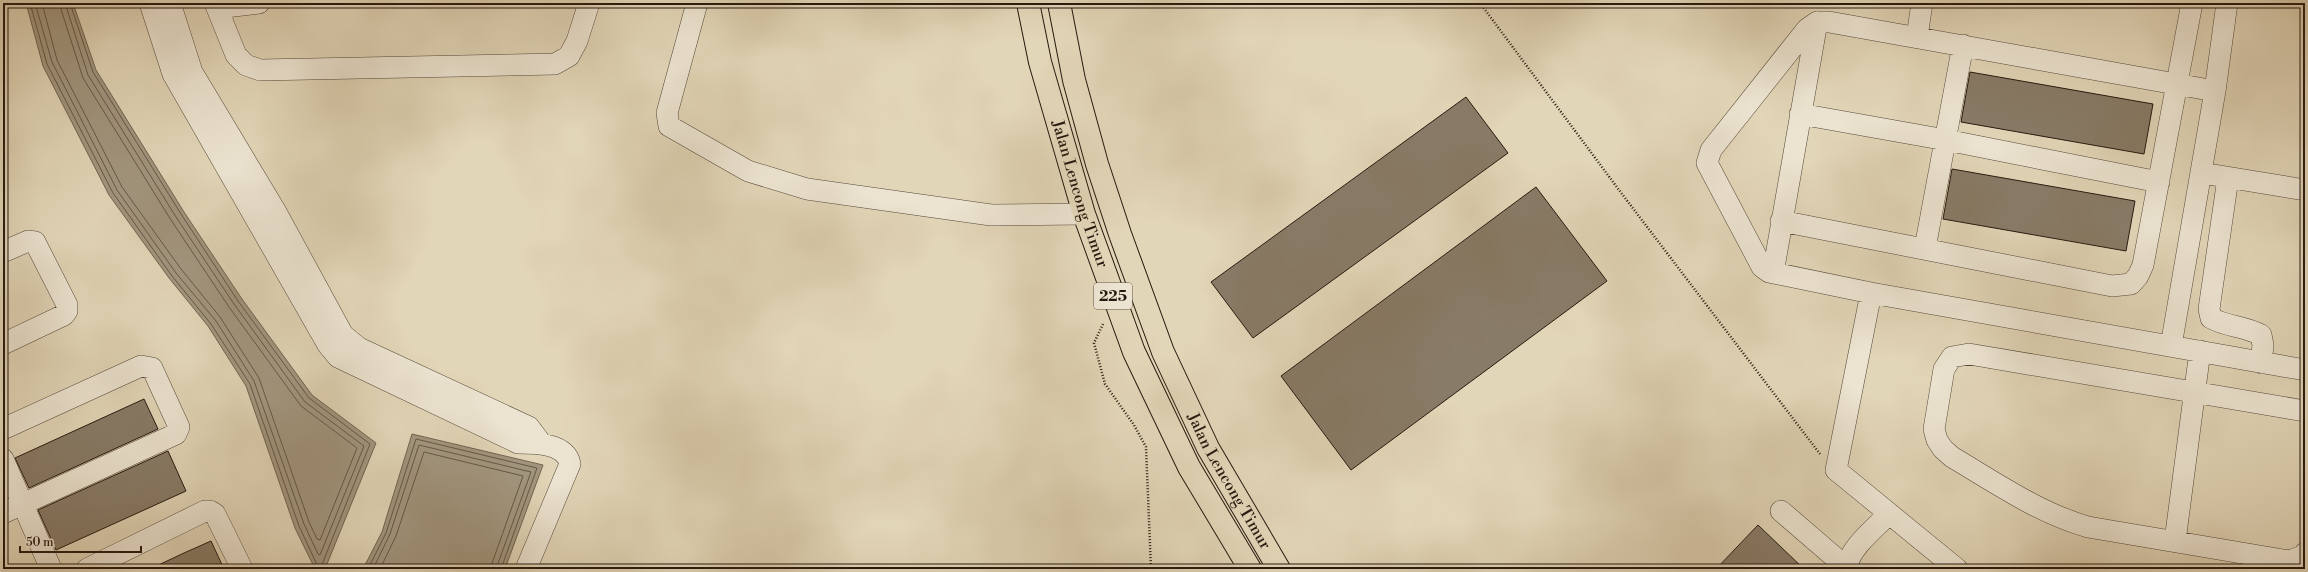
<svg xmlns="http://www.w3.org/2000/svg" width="2308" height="572" viewBox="0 0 2308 572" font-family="'Libre Bodoni',serif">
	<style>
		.water { fill: #a2967f; stroke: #706453 }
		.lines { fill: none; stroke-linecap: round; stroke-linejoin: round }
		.shore { stroke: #645848; stroke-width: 1 }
		.building { fill: #887b67; stroke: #261910 }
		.minor-casing { stroke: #55483a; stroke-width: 22 }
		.highway-casing { stroke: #261910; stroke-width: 24 }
		.path { stroke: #261910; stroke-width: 2.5; stroke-dasharray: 1 2; stroke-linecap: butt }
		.minor { stroke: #ece4d1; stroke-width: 21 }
		.highway { stroke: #e2d6b8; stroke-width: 22 }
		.labels { text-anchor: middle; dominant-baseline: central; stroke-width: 3; stroke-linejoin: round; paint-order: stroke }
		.shield { fill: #ece4d1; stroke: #61564a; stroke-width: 1 }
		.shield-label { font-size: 15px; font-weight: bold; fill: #261910 }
		.street-label { font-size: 16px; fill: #261910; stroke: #ece4d1 }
	</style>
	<rect width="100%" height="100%" fill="#e2d6b8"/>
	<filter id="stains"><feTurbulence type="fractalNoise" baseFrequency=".005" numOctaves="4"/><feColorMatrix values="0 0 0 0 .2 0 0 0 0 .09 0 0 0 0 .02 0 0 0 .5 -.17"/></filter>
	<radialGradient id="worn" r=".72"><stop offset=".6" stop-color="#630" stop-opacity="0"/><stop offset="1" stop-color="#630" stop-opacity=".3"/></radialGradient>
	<path class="water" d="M26,3h47l23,67 88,142 58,87 70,96 64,48 -51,126h-10l-20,-41 -49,-142 -38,-60 -39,-48 -60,-83 -66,-129z
		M412,434l131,31 -38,104h-142l19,-37z"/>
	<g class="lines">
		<path class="shore" d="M30,3l17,61 66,129 59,83 39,48 39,60 49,142 19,41h3l49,-123 -61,-46 -71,-97 -57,-87 -88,-142 -23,-69
			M35,3l17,59 65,128 59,83 40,48 38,60 50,143 14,30 2,1 44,-109 -59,-44 -71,-98 -58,-87 -88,-142 -23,-72
			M42,3l15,57 65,127 59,82 39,48 39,61 50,144 8,17 3,1 37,-92 -56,-42 -72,-99 -58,-87 -88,-142 -24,-75
			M368,569l18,-36 30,-94 121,29 -36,101
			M373,569l17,-35 29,-89 112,27 -35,97
			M380,569l16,-33 28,-84 99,24 -33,93"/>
	</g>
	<path class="building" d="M1970,72l183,32 -9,50 -183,-32z
		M1466,97l42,56 -255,185 -42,-56z
		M1952,169l183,32 -9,50 -183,-32z
		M1536,187l71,94 -256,189 -70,-94z
		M144,399l14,30 -129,59 -14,-30z
		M168,451l18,40 -130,59 -18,-40z
		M1758,525l46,44h-88z
		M211,541l13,28h-74l34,-16z"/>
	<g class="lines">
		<defs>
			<path id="minor" d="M150,3l23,71 155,271 10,12 180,86c17,0 48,0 52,21l-44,105
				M170,3l22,69 84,140 67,123 16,13 170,79 12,16
				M215,3l21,52 10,10 14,5 295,-6 14,-8 8,-15 12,-38
				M697,3l-30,110 2,13 79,45 59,18 184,26 93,-1
				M217,8l42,-5
				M1917,37l5,-34
				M2215,91l-386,-69h-12l-10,7 -96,121 -4,13 55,104 7,5 102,21 434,77
				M1800,114l146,26 213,42
				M2214,175l91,15
				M2228,178l-19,131 2,9c16,9 34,8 50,17l2,10 -2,18
				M1781,221l331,65 19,-2 7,-8 5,-11 49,-262
				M1925,248l38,-203
				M3,252l25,-11 7,1 32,63v6l-3,4 -61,29
				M1773,273l44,-251
				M1871,293l-35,177 121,99
				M2171,346l44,-255 12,-88
				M2305,411l-336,-57 -17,3 -8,12 -10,60 3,11 6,9 9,8c44,26 87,56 136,70l201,34 14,-5 2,-3
				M3,429l138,-63 11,2 27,59 -3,7 -173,79
				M3,459l48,110
				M1781,511l65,56
				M2175,541l25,-190
				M87,569l118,-58h5l5,3 27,55
				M1847,569c0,-19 29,-42 42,-55"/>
			<g id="highway">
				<path id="s1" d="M1028,3l12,59 44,152 50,138 55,115 61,102"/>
				<path id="s2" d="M1059,3l15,77 23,84 23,70 43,118 45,96 71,121"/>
			</g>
		</defs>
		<use href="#minor" class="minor-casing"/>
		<use href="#highway" class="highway-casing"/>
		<path class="path" d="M1480,3l139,187 201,264
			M1103,324l-9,19 11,41 29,41 12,22 5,122"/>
		<use href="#minor" class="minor"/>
		<use href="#highway" class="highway"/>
	</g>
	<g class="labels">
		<rect class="shield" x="1094" y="283" width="38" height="26" rx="3"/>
		<g class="shield-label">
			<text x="1113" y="296">225</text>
		</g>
		<g class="street-label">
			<text stroke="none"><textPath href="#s1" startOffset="198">Jalan Lencong Timur</textPath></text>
			<text stroke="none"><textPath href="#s2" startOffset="510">Jalan Lencong Timur</textPath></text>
		</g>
	</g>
	<rect width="2308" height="572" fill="none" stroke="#e2d6b8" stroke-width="16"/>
	<rect x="4" y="4" width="2300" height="564" fill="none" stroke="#261910" stroke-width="2"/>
	<rect x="8" y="8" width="2292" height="556" fill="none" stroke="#261910"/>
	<path d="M20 546v6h121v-6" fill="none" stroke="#261910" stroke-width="2"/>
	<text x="26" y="546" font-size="12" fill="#261910" stroke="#ece4d1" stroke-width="3" paint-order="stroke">50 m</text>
	<rect width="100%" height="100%" filter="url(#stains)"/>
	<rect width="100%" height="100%" fill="url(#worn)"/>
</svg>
